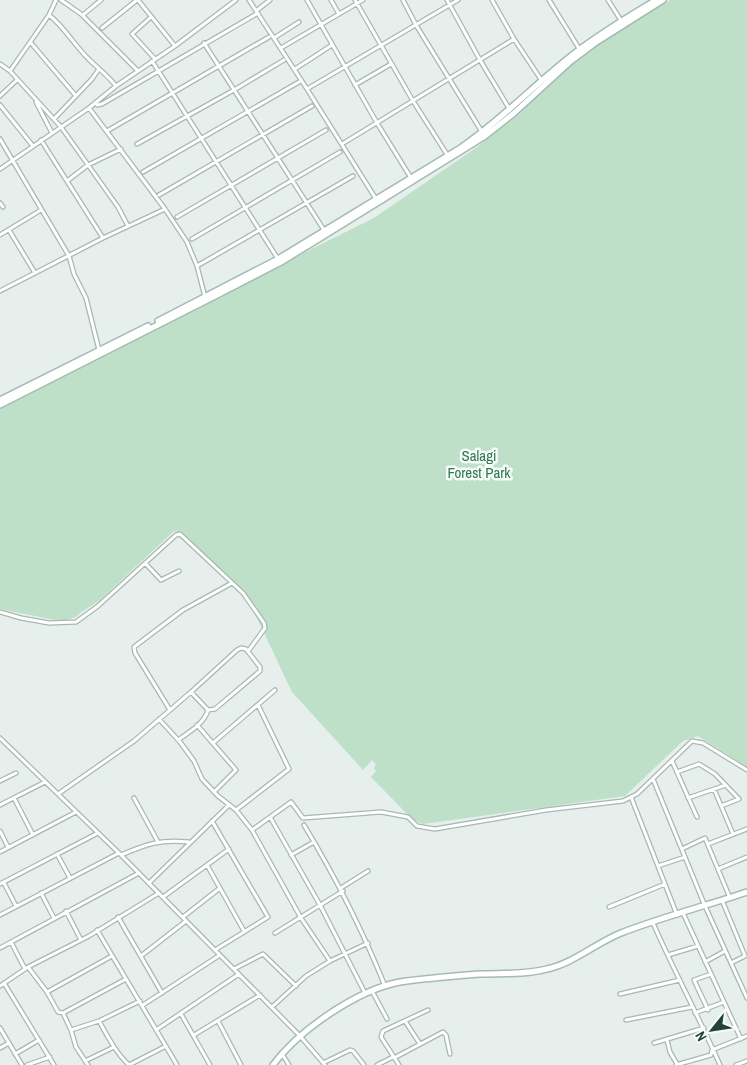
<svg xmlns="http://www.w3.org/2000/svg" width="747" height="1065" viewBox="0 0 747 1065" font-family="'Archivo Narrow',sans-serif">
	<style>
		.green { fill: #bfe0c8 }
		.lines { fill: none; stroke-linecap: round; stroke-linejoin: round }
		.street-casing { stroke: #a8b8b2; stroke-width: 5.5 }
		.secondary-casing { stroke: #a4bbb3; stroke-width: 8 }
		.street { stroke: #fff; stroke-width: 3 }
		.secondary { stroke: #fff; stroke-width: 5 }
		.labels { text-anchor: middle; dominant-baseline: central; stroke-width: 5; stroke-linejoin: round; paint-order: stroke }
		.park-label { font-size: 15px; fill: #2d7a4b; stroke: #f7fbf9 }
	</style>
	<rect width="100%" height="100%" fill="#e6efeb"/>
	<path class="green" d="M670,0h77v767l-49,-31 -15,5 -58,55 -202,28 -11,-5 -41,-42 5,-6 -2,-3 2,-4 -4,-4 -9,10 -71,-78 -46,-97 -4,-6 -64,-57 -4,-1 -74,69 -20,13 -4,4 -9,3h-12l-55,-11v-205l374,-186 103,-71 39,-30 44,-44 28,-21z"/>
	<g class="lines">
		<defs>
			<path id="street" d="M61,0l20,14 57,57
				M138,0l37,46
				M249,0l58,89 69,110
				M307,0l70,123 34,55
				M331,0l8,14
				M355,0l58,101 35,55
				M403,0l13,25 66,107
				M447,0l33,60 30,50
				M492,0l22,39 28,42
				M549,0l31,50
				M608,0l14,22
				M256,11l14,-11
				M49,15c14,11 22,25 34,38 10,12 23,20 33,33
				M83,15l18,-15
				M151,17l-19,17 23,25
				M102,28l35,-28
				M274,38l25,-16
				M31,43l45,53
				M204,43l120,187
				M281,48l82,-48
				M152,61l126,198
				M0,64l10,7 51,56 57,80 10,19
				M295,69l37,-24
				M10,71l39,-56 7,-15
				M355,85l36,-21
				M307,89l151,-89
				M0,96l17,-16
				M36,102l16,31
				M95,103l2,2 5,-1 156,-91
				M0,105l33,41
				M89,108l76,101 22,33 10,24 8,31
				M54,119l38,-40 7,-10
				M107,131l162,-94
				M0,139l69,117 5,18 12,24 13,52
				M41,140l62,98
				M137,144l97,-54 50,-30
				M342,144l172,-105
				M0,169l89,-61 27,-22 59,-40 61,-46
				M143,172l156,-90
				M67,181l21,-16 33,-16
				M159,195l153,-89
				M0,203l3,4
				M177,217l149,-87
				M9,230l26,43
				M0,235l41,-25
				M192,239l148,-87
				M197,266l156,-90
				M0,291l103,-53 62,-29
				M145,563l16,17 18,-9
				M0,612l21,6 28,5 27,-1 22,-16 78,-71 4,-1 63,59 21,30 1,5 -16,22
				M170,710l-35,-57 -1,-6 49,-37 49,-27
				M159,719l21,23 14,19 8,18 16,17 18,14 16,20 49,88 29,43
				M197,725l39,45 -22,22
				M0,738l121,117 179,181 25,29
				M178,740c11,-8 26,-16 30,-30l-17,-18
				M213,743l62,-53
				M672,761l25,56
				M677,772l22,-8 16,10 24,25 -18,7
				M653,779l52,127 42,92
				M0,781l16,-8
				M714,789l19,45
				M58,794l76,-53 57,-49 46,-42 4,-2 5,1 14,18v4l-45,38 -7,1
				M631,797l46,118
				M14,798l19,37
				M134,798l24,44
				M688,798l38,-13
				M0,805l45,-23
				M236,810l53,-41 -31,-64
				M270,817l50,88 45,88
				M212,821l56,96 -53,33
				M304,825c32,53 58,104 81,161
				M252,830l39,-28 12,16 78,-6 27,5 9,9 18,3 111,-19 77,-9 14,-7 55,-53 11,2 44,27
				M0,831l8,16
				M708,844l39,-15
				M682,849l23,-11 25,60
				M0,852l76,-40
				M57,854l13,24
				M121,855c26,-11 39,-16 68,-13
				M291,855l23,-13
				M207,865l37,66
				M658,866l27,-9
				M718,869l29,-12
				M4,883l12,23
				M149,883l80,-78
				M0,884l98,-51
				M341,888l27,-17
				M41,893l13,25
				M163,897l66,-48
				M722,900l23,56 -14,7
				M609,907l56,-23
				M66,911l15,29
				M683,913l58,126
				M0,915l119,-62
				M118,917l44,76
				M183,917l37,-29
				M653,923c21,48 46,94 67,142
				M97,930l80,135
				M275,933l68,-42
				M11,942l14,27
				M0,948l139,-75
				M668,955l30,-9
				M141,956l45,-35
				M705,962l20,-11
				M28,967l19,25 11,20 5,1 8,17 5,17 12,18
				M234,969l29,-15 33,32
				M4,983l50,82
				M0,986l28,-19 61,-31 70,-43
				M372,991l15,28
				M47,992l65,-36
				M620,994l60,-14
				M143,1005l77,-50
				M272,1007l34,-31 24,-15 38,-18
				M708,1010l-14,-30 17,-6
				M63,1013l63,-34
				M695,1013l29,-11
				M181,1014l29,51
				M626,1020l66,-13
				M99,1021c9,16 17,32 30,44
				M218,1021l23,44
				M405,1021l15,23
				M0,1028l22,37
				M71,1030l28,-9 41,-20
				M156,1030l83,-56
				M194,1035l66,-40
				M667,1040l3,12 7,12
				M654,1043l50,-15
				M0,1048l9,-5
				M15,1054l24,-14
				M282,1054l7,11
				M394,1058l49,-26 3,3 4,19
				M85,1061l29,-14
				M323,1063l27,-13 3,1 11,14
				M27,1065l23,-8
				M129,1065l37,-19
				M377,1065l16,-8
				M399,1065l-18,-28 2,-6 45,-21
				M676,1065l35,-10 1,-5 35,-14
				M736,1065l11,-4"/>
			<path id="secondary" d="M158,321l120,-62 181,-110c40,-27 73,-62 111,-92 27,-22 57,-39 86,-57
				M0,400l148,-74
				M0,405l221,-112 60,-31 31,-19 173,-107 28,-22 58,-53 24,-18 68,-43
				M273,1065c26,-35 84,-75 127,-83 26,-4 53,-6 79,-8 22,-1 46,1 68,-5 27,-6 49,-26 74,-36 41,-16 84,-27 126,-41"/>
		</defs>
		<use href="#street" class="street-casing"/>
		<use href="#secondary" class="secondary-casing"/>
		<use href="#street" class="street"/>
		<use href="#secondary" class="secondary"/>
	</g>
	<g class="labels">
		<g class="park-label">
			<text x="479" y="455">Salagi<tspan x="479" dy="17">Forest Park</tspan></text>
		</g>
	</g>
	<g transform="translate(712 1030) rotate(240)" stroke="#f7fbf9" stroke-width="4" paint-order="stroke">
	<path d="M0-4L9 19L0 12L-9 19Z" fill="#24423a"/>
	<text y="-8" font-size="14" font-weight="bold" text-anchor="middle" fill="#24423a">N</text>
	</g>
</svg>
